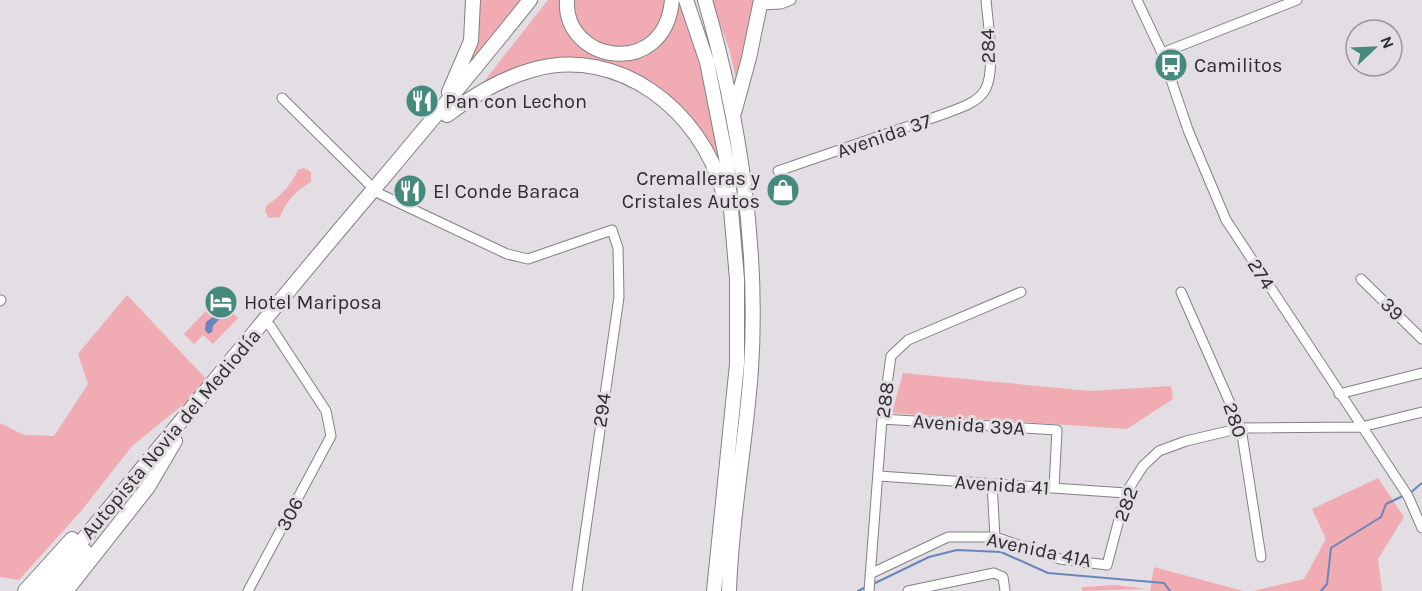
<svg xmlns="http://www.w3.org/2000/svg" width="1422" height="591" viewBox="0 0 1422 591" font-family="Karla,sans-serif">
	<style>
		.green { fill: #f1acb3 }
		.water { fill: #6885bc }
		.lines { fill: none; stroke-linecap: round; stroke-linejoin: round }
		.stream { stroke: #6885bc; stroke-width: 2 }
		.minor-casing { stroke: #847f85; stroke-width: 11 }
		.highway-casing { stroke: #847f85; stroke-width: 16 }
		.minor { stroke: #fff; stroke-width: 9 }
		.highway { stroke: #fff; stroke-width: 14 }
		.labels { text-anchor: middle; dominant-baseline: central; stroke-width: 6; stroke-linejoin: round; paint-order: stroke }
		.street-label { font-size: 20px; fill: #2e2c2f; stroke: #e2dee4 }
		.poi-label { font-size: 20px; fill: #2e2c2f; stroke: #e2dee4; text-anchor: start }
	</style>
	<rect width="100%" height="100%" fill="#e2dee4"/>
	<path class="green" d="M476,0h48l-59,73z
		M548,0h16l22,47 61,4 29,-51h5l21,65 17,91 -46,-56 -28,-20 -68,-19 -99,28z
		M571,0h97l-5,26 -26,22 -31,1 -27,-19z
		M711,0h46l-19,90 -8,-39z
		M304,168l7,4v10c-14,7 -26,21 -31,35l-11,1 -4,-7 1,-5c14,-9 25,-21 32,-36z
		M127,295l83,88 -78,63 -50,64 -63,70 -19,-3v-154l24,12 30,1 34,-52 -10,-30z
		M218,298l20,20 -25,26 -10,-9 -9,9 -10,-10z
		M903,373l187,18 81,-5 2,13 -46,30 -235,-16z
		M1378,478l26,39 -26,42 4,32h-129l51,-12 22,-40 -14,-30z
		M1154,567l89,24h-93z
		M1116,585l31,4 -65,2v-4z"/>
	<path class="water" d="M218,313l5,2 -10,11 -1,6 -4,2 -3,-4 1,-8z"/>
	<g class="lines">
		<path class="stream" d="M1410,493l12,-10
			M871,585l58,-28 28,-7 44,2 47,21 116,10 6,8
			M858,591l8,-4
			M1321,591l6,-7 4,-36 50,-31 5,-13 19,-9"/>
		<defs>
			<path id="minor" d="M1137,0l25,53 26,77 38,90 182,276 14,32
				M760,5l21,-1 10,-4
				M1162,53l135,-53
				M282,98l96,95 129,61 21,5 84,-29 6,18 1,49 -42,294
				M778,171l166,-57c13,-5 34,-11 41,-24 11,-19 3,-67 1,-90
				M1361,279l61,60
				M1181,292l60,136 20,129
				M0,301l1,-1
				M1339,394l83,-21
				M882,419l175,11 -3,58
				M879,476l247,17
				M992,484l3,53
				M870,574l78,-37h47l65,22 47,6 19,-72 17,-27 16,-15 27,-10 55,-13 120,-1 61,-15
				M248,591l83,-155 -5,-25 -55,-84 -6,-6
				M869,591l13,-172 9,-63 17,-16 113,-48
				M908,591l86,-18 9,4 2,14"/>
			<path id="highway" d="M567,0c-4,63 98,80 105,0
				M686,0l21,62 20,101 10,116v85l-23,227
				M705,0c34,117 54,246 46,369 -5,74 -20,148 -22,222
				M449,92l22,-51 2,-41
				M734,113l15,-55 12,-58
				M447,115c26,-19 53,-36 85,-45 87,-25 169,41 191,122
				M25,591l47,-52
				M40,591c112,-133 221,-269 334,-402 53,-63 105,-125 156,-189
				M53,591l32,-40
				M66,591l82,-104 27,-46"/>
		</defs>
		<use href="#minor" class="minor-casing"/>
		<use href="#highway" class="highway-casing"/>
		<use href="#minor" class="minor"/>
		<use href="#highway" class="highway"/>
	</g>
	<defs>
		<symbol id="bus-disc" viewBox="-11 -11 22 22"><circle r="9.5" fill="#468a7e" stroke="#e2dee4"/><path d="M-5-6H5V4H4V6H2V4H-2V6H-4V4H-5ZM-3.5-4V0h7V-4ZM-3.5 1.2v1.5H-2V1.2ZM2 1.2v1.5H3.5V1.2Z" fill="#fff"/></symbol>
		<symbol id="restaurant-disc" viewBox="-11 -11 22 22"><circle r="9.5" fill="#468a7e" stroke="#e2dee4"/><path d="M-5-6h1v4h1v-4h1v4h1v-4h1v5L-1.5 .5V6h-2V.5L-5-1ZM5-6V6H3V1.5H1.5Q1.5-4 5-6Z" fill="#fff"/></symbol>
		<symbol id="shop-disc" viewBox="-11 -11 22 22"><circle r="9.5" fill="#468a7e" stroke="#e2dee4"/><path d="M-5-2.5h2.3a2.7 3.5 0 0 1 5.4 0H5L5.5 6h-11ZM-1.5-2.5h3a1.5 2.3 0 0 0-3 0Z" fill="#fff"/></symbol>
		<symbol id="hotel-disc" viewBox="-11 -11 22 22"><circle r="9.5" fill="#468a7e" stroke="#e2dee4"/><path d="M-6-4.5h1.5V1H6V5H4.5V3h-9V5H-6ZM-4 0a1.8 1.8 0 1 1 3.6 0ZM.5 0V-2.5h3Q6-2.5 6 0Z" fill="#fff"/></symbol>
	</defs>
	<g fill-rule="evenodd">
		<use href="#bus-disc" x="1152" y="46" width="38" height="38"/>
		<use href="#restaurant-disc" x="403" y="82" width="38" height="38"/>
		<use href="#shop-disc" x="764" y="171" width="38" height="38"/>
		<use href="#restaurant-disc" x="391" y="172" width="38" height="38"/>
		<use href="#hotel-disc" x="202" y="283" width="38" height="38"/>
	</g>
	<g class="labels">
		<g class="street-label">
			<text transform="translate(988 46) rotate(-92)">284</text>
			<text transform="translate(884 136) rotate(-19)">Avenida 37</text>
			<text transform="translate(1261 274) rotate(57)">274</text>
			<text transform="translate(1392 309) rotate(45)">39</text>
			<text transform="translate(885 400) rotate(-83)">288</text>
			<text transform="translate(602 410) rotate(-82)">294</text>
			<text transform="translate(1235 420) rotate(71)">280</text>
			<text transform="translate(969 425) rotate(4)">Avenida 39A</text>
			<text transform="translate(171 434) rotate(-50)">Autopista Novia del Mediodía</text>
			<text transform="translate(1002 485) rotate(4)">Avenida 41</text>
			<text transform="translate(1126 504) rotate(-70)">282</text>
			<text transform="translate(290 514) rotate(-62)">306</text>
			<text transform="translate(1039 550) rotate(12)">Avenida 41A</text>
		</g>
		<g class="poi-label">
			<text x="1194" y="65">Camilitos</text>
			<text x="445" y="101">Pan con Lechon</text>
			<text x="760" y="178" text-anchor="end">Cremalleras y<tspan x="760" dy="23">Cristales Autos</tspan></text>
			<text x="433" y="191">El Conde Baraca</text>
			<text x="244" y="302">Hotel Mariposa</text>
		</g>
	</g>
	<g transform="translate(1374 48) rotate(67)"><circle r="28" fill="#e2dee4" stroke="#9a979c" stroke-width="1.5"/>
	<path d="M0-4.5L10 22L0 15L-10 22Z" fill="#468a7e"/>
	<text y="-9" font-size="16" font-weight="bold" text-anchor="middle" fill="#2e2c2f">N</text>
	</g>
</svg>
